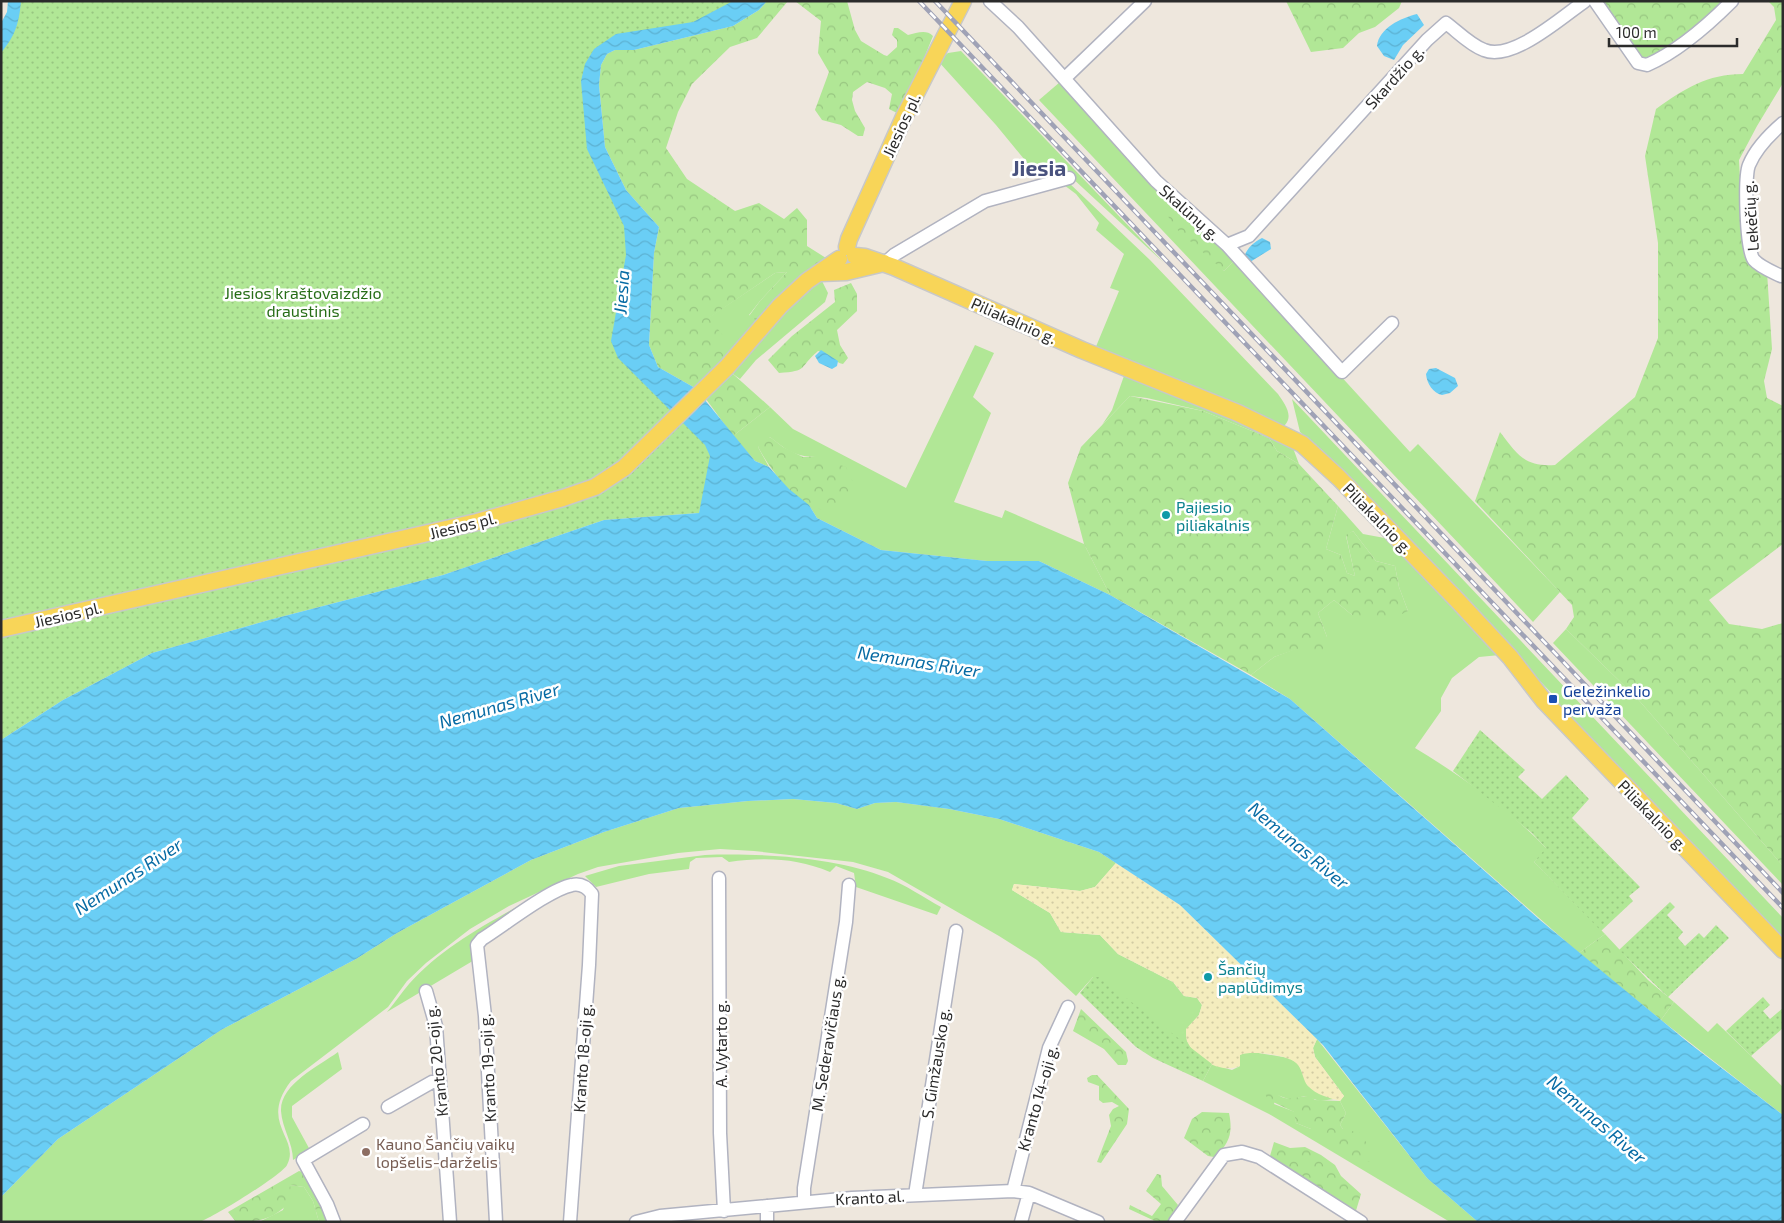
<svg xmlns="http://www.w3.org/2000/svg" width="1784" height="1223" viewBox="0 0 1784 1223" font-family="'Exo 2',sans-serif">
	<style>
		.grass { fill: #b1e796 }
		.forest { fill: url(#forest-crowns) }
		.sand { fill: url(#sand-dots) }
		.park { fill: url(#park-dots) }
		.water { fill: url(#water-waves) }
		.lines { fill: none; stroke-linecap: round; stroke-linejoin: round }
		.minor-casing { stroke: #b1b3c0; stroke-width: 15 }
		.major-casing { stroke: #c8c8c8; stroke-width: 19 }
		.minor { stroke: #fff; stroke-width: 12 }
		.major { stroke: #f8d558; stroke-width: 16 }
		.rail-casing { stroke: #9fa2b6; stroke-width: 4.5 }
		.rail { stroke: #fff; stroke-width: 2.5; stroke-dasharray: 8; stroke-linecap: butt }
		.culture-dot { fill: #0f9aa8; stroke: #fff; stroke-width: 2 }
		.transit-dot { fill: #1a4fb4; stroke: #fff; stroke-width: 2 }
		.education-dot { fill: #8d6e63; stroke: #fff; stroke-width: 2 }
		.labels { text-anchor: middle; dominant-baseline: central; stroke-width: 5; stroke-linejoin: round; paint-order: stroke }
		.street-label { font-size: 16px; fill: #2b2b2b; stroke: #fff }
		.park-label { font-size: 16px; fill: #276d17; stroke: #fff }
		.culture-label { font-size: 16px; fill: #0d838f; stroke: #fff; text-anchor: start }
		.transit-label { font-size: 16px; fill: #164399; stroke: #fff; text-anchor: start }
		.education-label { font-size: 16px; fill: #785e54; stroke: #fff; text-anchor: start }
		.water-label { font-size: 18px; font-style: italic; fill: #076ba4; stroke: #fff }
		.district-label { font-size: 21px; font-weight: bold; fill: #49527e; stroke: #fff }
	</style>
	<defs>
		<pattern id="forest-crowns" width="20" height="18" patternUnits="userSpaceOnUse" patternTransform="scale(1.25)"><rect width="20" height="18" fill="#b1e796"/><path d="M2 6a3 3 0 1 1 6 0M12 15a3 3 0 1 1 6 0" fill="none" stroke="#98c681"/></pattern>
		<pattern id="sand-dots" width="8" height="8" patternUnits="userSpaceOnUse" patternTransform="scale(1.25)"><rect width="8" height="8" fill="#f4edbe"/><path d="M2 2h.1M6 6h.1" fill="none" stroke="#d1cba3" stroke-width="1.8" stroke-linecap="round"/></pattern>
		<pattern id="park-dots" width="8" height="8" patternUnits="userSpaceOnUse" patternTransform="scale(1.25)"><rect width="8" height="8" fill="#b1e796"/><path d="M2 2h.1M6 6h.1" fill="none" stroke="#98c681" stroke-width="1.8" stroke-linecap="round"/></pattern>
		<pattern id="water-waves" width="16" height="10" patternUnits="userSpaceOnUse" patternTransform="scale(1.25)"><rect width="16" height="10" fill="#6acef5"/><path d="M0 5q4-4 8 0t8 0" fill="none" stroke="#5cb1d2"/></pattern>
	</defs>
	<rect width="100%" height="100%" fill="#eee7dd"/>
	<path class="grass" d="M961,51l202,211 -93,-86 -28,5 -46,-56 -58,-64 10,-8z
		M1060,82l111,120 53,69 11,-11 175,192 8,-8 142,148 -27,30 -494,-522z
		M1060,182h8l82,78 128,134c6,9 16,21 7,31l-3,2 -187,-78 24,-58 -9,-3 14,-34 -28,-24 3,-7 -23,-29z
		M787,272l-27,29 -11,14 8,6 -31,35 -18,-38 67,-45z
		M822,281l6,12 -3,9 -69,58 -16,19 -7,-5 23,-31 54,-59z
		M975,345l19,8 -21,44 18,16 -37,89 48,16 3,-8 79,34 26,51 -71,-34h-52l-106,-11 -64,-32 -8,-13 12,4 -6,-53c-19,2 -30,-7 -45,-19l-12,10 11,20 -14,-6 -22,-25 37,-29 23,22 113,59z
		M1125,373l118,47 50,28 6,16 -22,-13 -8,-13 -66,-27 -56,-13 -17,-2 -28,29 10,-15z
		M1292,399l491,519v22l-229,-238 3,-3 -235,-249 -22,-18z
		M1338,506l25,28 27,5 110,116 -21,2 -27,21 -11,20v13l-26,37c45,27 96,63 132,101l-13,13 71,72 -26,19 -289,-254 -39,-24 23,-18 53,-20 -9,-24 16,-13 18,15 56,-4 -9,-24 -4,-21 -19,-5 -23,-30 -7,5 9,40 -8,-3 -6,-18 -15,-6z
		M1566,629l70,68 147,169v19l-230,-242z
		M793,799l43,4 21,6 18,-6 21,-1 53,7 50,10 100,33 17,11 -21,24 -15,4 -66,-7 -2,6 38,23 11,19 39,3 18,19 55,28 11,14 13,2 5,7 -3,10 -13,15 1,11 10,13 -104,-77 -17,19 -39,-36 -38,-24 -111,-64 -35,-10 -99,-11 -34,-2 -42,4 -80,14 -20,7 -69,32 -39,23 -44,34 -19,18 -19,26 -97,74c-33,43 10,57 -4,84 -5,10 -72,51 -85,56 -11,2 -37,1 -49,1 -51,0 -101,0 -152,0v-25l57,-58 163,-109 135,-71 41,-26 134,-73 73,-28 75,-24 69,-7z
		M705,855c54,-2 132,2 182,23 19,7 36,19 54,29l-4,8 -81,-28 -2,-14 -18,-7 -6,6c-33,-14 -66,-15 -101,-10l-7,-5 -26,1 -6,4 -1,7 -40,5 -53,13 -11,-11 34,-10z
		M526,902l-52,37 2,20 -89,53c8,-9 14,-19 22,-28 31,-35 76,-60 117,-82z
		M1674,1002l34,30 9,-9 66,64v28l-122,-95z
		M1317,1039l110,139 51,44h-28l-181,-108 -66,-33 9,-17 20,6 8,-4v-11l7,-4 42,7 9,5 10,23 26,13 -14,2 -16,-5 -13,4 -14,-5 -3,9 21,8 1,11 15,6h41h-9l-3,-4 6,-12 -6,-12 4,-5 -29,-39 -2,-9z
		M338,1052l4,17 -50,37v11l18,33 -17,10c0,-17 -11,-32 -12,-49 -1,-27 38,-45 57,-59z
		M290,1185l14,2 9,14 6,21h-60l24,-12z"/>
	<path class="forest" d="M767,1h21l-31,37 -27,9 -38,37 -14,28 -12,36 21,31 48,32 24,-8 25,16 13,-11 10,12v26l19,12 -69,63 -8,-5 11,-15 27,-29 -12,1 -66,45 16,20 1,18 -31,32 -37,-21 -9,-22 5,-92 5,-26 -33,-37 -21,-43 -6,-62 2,-20 6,-11 8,-4h19l99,-24 26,-16z
		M795,1h52l8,29 6,11 23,14 3,1 10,-9v-7l-5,-5 2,-7h4l10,7c9,-2 18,-6 25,1l-32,79 -12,-6 3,-15 -7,-6 -18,-6 -14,10 -1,8 3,11 10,17 -2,8h-5l-17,-11 -19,-5 -7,-10 14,-38 -11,-19 3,-32z
		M1286,1h116l-3,7 -24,19 -16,6 -16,15 -32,4z
		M1598,1h134l-44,38 -45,21z
		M1768,1h15v82l-26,43 -18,34 5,96 23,16 5,77 -8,32 3,17 16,8v138l-74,56 20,24 33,5 21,-6v243l-147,-169 -70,-68 8,-12 -2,-12 -97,-104 25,-69c18,23 24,35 55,33l80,-68 23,-59v-95l-13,-87 11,-47c28,-20 51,-35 87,-35l33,-54 -2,-13z
		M1171,202l64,58 -11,11 -51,-45 -7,-14z
		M851,283l6,11v17l-20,19 3,15 8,13 -5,6c-8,-1 -14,-11 -25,-13 -20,17 -9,20 -39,22l-11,-13 24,-24 43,-34 -1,-12z
		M733,374l37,33 -37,29 -27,-37z
		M1130,396l73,15 66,27 8,13 22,13 39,42 -12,43 15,6 6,18 8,3 -9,-41 7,-4 23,30 19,5 4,21 9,24 -26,13 -30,-9 -18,-15 -16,13 9,24 -6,19 -24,-7 -23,8 -23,18 -141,-80 -26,-51 -16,-61 13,-36z
		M770,437l13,10 20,10 12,-1 31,11 13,28c-11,6 -26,16 -40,14 -24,-4 -50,-42 -61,-62l4,-6z
		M1605,934l43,46 26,22 -13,18 -82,-67z
		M1081,1009l45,43 2,9 -2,4h-8l-14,-16 -31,-18z
		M1092,1075h5l32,34 -2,15 -26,39 -4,-1 14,-36 -2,-11 4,-6 6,-3 -7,-4 -9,1 -4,-3v-14l-11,-4 -1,-4z
		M1272,1089c17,21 31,-1 43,11l25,1 6,12 -6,12 3,4 17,4 12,18 2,7 -5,4 -17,-2 -41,-31 -15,-6 -2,-11 -27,-13 -2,-6z
		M1202,1112l27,1c4,19 1,31 -15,44l-6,-1 -24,-18 8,-19z
		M1274,1142l16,6 15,-1 16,8 14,10 6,11 20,18 -6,20 -65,-41 -20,-17z
		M299,1171l4,1 27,50h-11l-6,-21 -9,-14 -14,-2 2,14c-16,20 -32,23 -56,23l-8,-10z
		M1157,1174l4,1 1,11 16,19 -7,17h-14l-28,-13 1,-4 22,11 9,-12 -15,-13z"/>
	<path class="sand" d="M1116,863l64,42 137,134 -4,9 2,9 29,39 -4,5c-10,-3 -24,-6 -32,-15 -5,-5 -5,-15 -10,-21 -6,-10 -47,-15 -58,-10v11c-18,8 -45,-6 -53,-25 -1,-3 -1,-8 -1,-12l13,-14 3,-10 -5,-7 -13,-2 -11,-14 -55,-28 -18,-19 -39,-3 -11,-19 -38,-23 2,-6 66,7 15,-4z"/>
	<path class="park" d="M12,1h744l-21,15 -118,23 -21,19 -6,61 39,94 2,130 87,94 -19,76 -95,7 -161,55 -174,45 -117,33 -89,47 -62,40v-706z
		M1480,730l45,40 -7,7 24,22 24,-24 23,24 -17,19 68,69 -11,9 4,5 -32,30 -67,-69 12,-14 -14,-15 -79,-62z
		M1670,902l5,5 -8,8 16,17 -5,6 7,8 14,-13 5,5 12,-13 13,13 -61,59 -49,-47z
		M1093,977h6l113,87 -9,17 -50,-23 -17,-11 -56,-54z
		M1763,997l7,8 -7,6 7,8 13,-11v20l-32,28 -25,-25z"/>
	<path class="water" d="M8,1h13c-2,23 -6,35 -20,52v-30l6,-11z
		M733,1h34l-8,9 -26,16 -99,24h-19l-8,4 -6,11 -2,20 6,62 21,43 33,37 -5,26 -5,92 9,22 37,21 60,73 14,6 20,22 20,16 8,13 64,32 106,11h52l71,34 180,104 250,221 149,123 94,72v107h-305l-51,-44 -104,-133 -143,-140 -81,-53 -100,-33 -50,-10 -53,-7 -21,1 -18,6 -21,-6 -43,-4 -45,2 -69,7 -75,24 -73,28 -134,73 -41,26 -135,71 -163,109 -57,58v-457l62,-40 89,-47 117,-33 174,-45 161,-55 95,-7 11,-57 -5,-11 -87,-87 -7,-17 15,-86 -2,-29 -37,-77 -6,-68 4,-17 9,-15 22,-15 77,-12z
		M1417,14l7,11 -21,20 -9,15 -10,-4 -7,-10c2,-18 24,-28 40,-32z
		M1262,238l8,4 1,7 -21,13 -6,-5c3,-9 10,-15 18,-19z
		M821,350l17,11 -1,5 -5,3 -13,-6 -4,-7z
		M1436,368l19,10 3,8 -8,7 -8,2c-9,-2 -15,-11 -16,-21l3,-5z"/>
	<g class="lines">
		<defs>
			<path id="minor" d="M990,1l28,26 138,154 71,64 115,127 50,-49
				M1595,1l43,62 9,2c32,-14 61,-40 85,-64
				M1065,78l80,-77
				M1783,123c-14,12 -27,25 -34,42 -5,12 -3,86 5,95 6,7 19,12 27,16l2,-1
				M1227,245l22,-9 178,-196 19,-17c11,8 24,22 38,27 28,12 78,-33 101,-49
				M885,263l9,-8 91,-54 84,-23
				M719,878l1,255 4,78
				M426,991l10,35 14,196
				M388,1107l44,-25 8,-1
				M1013,1191l36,-143 19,-41
				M915,1195l41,-264
				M804,1202v-14l42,-266 3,-37
				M767,1206v16
				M334,1222l-7,-18 -24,-44 60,-36
				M496,1222l-11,-206 -8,-71 5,-6c21,-13 68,-50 90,-54 9,-2 15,2 20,9l-3,71 -19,257
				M636,1222l24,-6 192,-18 161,-7 16,2 69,29
				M1021,1222l8,-29
				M1175,1222l49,-67 18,-3 17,5 102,65"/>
			<path id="major" d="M847,247l2,-8 55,-122 59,-116
				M855,256l10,1 29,10 188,83 156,63 64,31 37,34 118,122 53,57 34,44 239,249
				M820,273l26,-1 38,-9
				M1,629l476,-107 86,-24 32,-11 29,-19 103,-101 53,-61 27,-25 32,-22"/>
		</defs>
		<use href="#minor" class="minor-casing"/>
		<use href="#major" class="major-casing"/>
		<use href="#minor" class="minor"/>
		<use href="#major" class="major"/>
		<defs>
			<path id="rail" d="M919,1l864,907
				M935,1l848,892"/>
		</defs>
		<use href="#rail" class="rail-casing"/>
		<use href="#rail" class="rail"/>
	</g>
	<g class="culture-dot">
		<circle cx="1166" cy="515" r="5"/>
		<circle cx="1208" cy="977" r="5"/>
	</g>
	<rect class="transit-dot" x="1548" y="694" width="10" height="10" rx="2.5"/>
	<circle class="education-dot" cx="366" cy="1152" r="5"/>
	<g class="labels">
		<g class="street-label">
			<text transform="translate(1394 77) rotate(-48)">Skardžio g.</text>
			<text transform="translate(901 125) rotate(-65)">Jiesios pl.</text>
			<text transform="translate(1190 212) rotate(42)">Skalūnų g.</text>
			<text transform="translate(1750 216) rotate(-94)">Lekėčių g.</text>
			<text transform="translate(1014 320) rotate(24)">Piliakalnio g.</text>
			<text transform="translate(1378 518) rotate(46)">Piliakalnio g.</text>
			<text transform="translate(463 525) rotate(-14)">Jiesios pl.</text>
			<text transform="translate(68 614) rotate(-13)">Jiesios pl.</text>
			<text transform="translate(1653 815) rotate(46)">Piliakalnio g.</text>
			<text transform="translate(827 1043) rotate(-81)">M. Sederavičiaus g.</text>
			<text transform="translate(720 1044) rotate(-90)">A. Vytarto g.</text>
			<text transform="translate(582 1058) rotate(-86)">Kranto 18-oji g.</text>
			<text transform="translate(436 1061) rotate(-96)">Kranto 20-oji g.</text>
			<text transform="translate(935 1063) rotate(-81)">S. Gimžausko g.</text>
			<text transform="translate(487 1068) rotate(-93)">Kranto 19-oji g.</text>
			<text transform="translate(1037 1098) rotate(-74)">Kranto 14-oji g.</text>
			<text transform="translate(870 1197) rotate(-3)">Kranto al.</text>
		</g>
		<g class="park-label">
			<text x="303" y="292">Jiesios kraštovaizdžio<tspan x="303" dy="18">draustinis</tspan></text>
		</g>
		<g class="culture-label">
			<text x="1176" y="506">Pajiesio<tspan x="1176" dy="18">piliakalnis</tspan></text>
			<text x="1218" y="968">Šančių<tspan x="1218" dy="18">paplūdimys</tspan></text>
		</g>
		<g class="transit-label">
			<text x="1563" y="690">Geležinkelio<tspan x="1563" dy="18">pervaža</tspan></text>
		</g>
		<g class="education-label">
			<text x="376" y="1143">Kauno Šančių vaikų<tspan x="376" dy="18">lopšelis-darželis</tspan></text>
		</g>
		<g class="water-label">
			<text transform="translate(621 292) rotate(-86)">Jiesia</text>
			<text transform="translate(919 661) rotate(9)">Nemunas River</text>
			<text transform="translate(499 705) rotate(-16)">Nemunas River</text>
			<text transform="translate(1299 845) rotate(40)">Nemunas River</text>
			<text transform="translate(128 876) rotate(-33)">Nemunas River</text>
			<text transform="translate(1597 1119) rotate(41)">Nemunas River</text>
		</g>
		<g class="district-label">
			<text x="1039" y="167">Jiesia</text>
		</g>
	</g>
	<rect width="1784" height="1223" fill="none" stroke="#2b2b2b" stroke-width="5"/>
	<path d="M1609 38v8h128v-8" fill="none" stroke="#2b2b2b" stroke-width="2.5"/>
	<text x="1616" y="38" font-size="15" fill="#2b2b2b" stroke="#ffffff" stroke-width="4" paint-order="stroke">100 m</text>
</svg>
